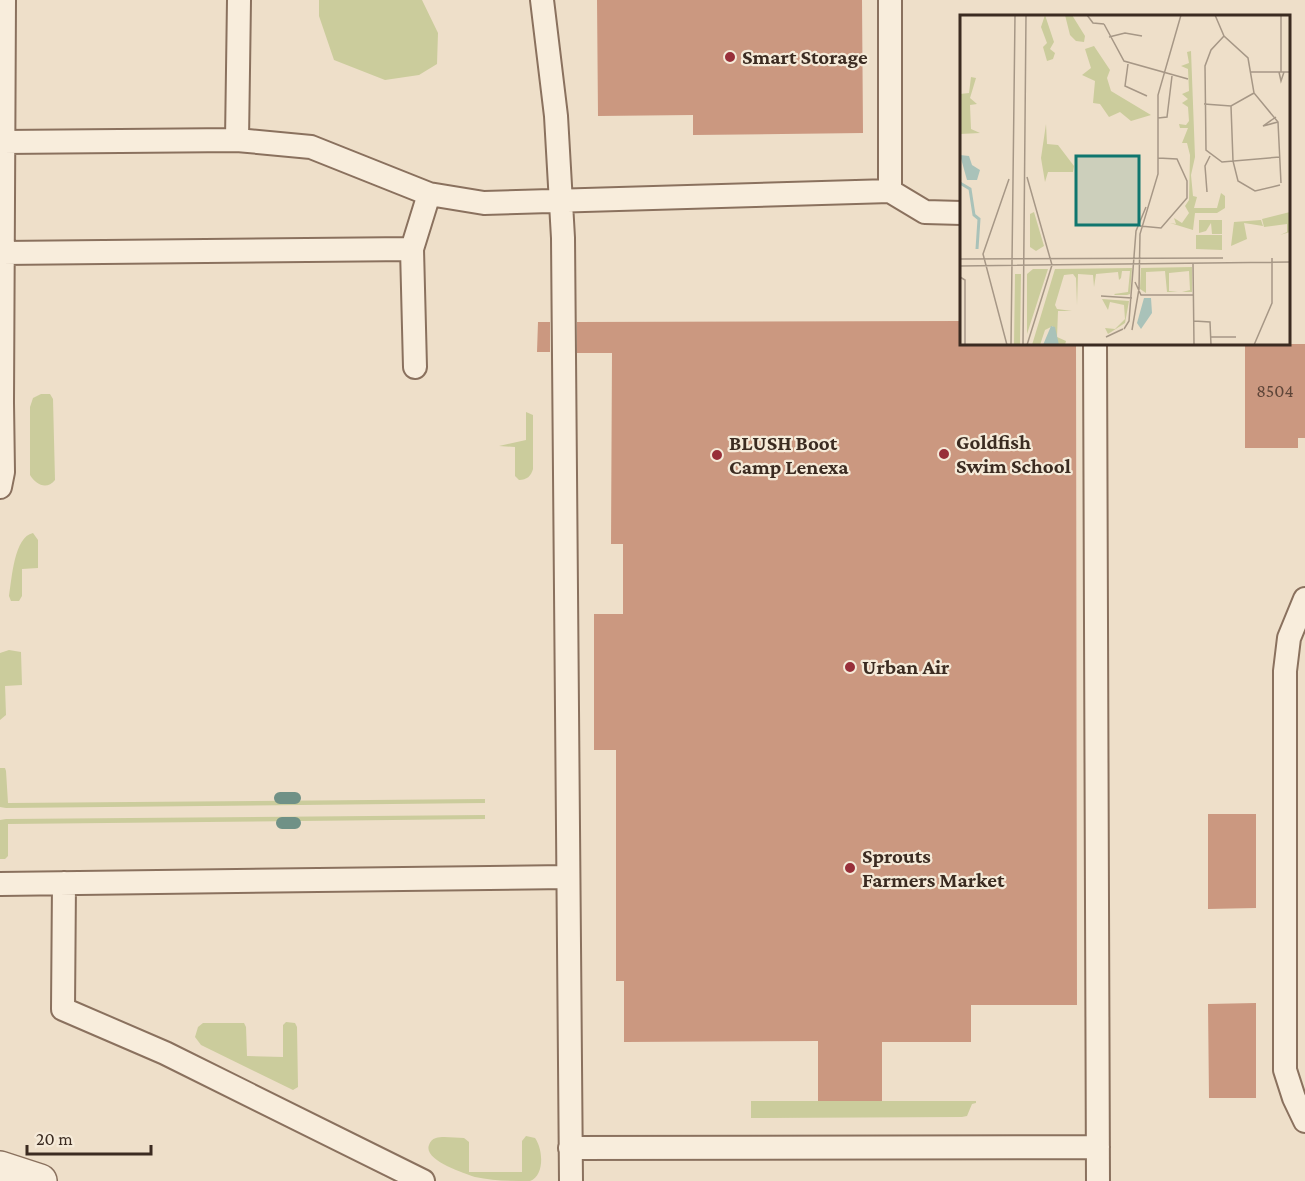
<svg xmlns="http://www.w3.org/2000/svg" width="1305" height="1181" viewBox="0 0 1305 1181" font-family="'Crimson Pro',serif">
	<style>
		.green { fill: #cbcc9c }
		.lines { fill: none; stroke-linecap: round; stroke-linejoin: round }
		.stream { stroke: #709186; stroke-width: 12 }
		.building { fill: #cb9880 }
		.service-casing { stroke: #8a715e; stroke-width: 26 }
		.tertiary-casing { stroke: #8a715e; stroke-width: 36 }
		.service { stroke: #f8eddc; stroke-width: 22 }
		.tertiary { stroke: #f8eddc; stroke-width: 33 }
		.poi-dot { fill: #982f39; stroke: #f5ead8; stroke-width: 2 }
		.labels { text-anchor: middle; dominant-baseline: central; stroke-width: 4.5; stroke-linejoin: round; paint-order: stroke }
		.number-label { font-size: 18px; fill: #5f4639 }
		.poi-label { font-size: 21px; font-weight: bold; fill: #3b2b21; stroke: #f5ead8; text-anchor: start }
		.inset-river { fill: none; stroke: #a9c2b9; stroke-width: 3 }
		.inset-road { fill: none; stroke: #a69786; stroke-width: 1.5 }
		.view { fill: #0f766e; fill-opacity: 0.15; stroke: #0f766e; stroke-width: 3 }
		.inset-edge { fill: none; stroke: #3b2b21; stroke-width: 3 }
	</style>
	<rect width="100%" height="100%" fill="#eedfc9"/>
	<path class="green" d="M319,0h103l16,33 -1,31 -18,11 -34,5 -51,-20 -15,-44z
		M41,394h9l3,5 2,81c-8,10 -19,5 -25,-5v-68l3,-9z
		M526,412l7,3v54c-2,7 -6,11 -14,11l-4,-4v-29l-16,-1 27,-6z
		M33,533l5,7v28l-16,1v27l-3,5h-8l-2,-5c3,-18 5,-59 24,-63z
		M9,650l12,2 1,33 -17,1 1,29 -6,5v-67z
		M0,768h5l1,3 2,32 477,-4v4l-479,5 -6,-1z
		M485,815v4l-477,5v32l-3,3h-5v-39l6,-1z
		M286,1022l9,1 2,4 1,60 -5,3 -92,-45 -6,-8 3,-10 5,-4h41l2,4 1,29 36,1v-32z
		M751,1101h225v2l-4,1 -5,12 -5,1 -211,1z
		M526,1136l9,2c8,11 10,37 -5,43 -18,0 -37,0 -55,-4 -12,-4 -52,-17 -46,-32 1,-3 3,-6 7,-7 7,-2 19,0 28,0l5,4v30h53v-31z"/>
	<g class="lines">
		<path class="stream" d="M280,798h15
			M282,823h13"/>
	</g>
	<path class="building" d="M597,0h265l1,133 -170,2v-20l-95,1z
		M962,321v23h114l1,661h-106v37h-89v59h-64v-60l-194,1v-61h-8v-231h-22v-136h29v-70h-12l1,-191h-35v-31z
		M538,322h12v30h-13z
		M1245,344h60v94h-7v10h-53z
		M1208,814h48v94l-48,1z
		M1256,1003v95h-47l-1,-94z"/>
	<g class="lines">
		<defs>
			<path id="service" d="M542,0l14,116 7,122 8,943
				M890,0v191
				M237,140l74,7 118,47 55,9 406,-12 35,21 37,1
				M3,142l234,-2 2,-140
				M412,249l17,-55
				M2,253l410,-4 3,118
				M1095,344l3,837
				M0,487l3,-15 -1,-69 2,-403
				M1305,599l-16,39 -4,33v399l9,28 11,23
				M64,883l-1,126 102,44 258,128
				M0,884l568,-7
				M570,1148l528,-1"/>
			<path id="tertiary" d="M0,1168l40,13"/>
		</defs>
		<use href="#service" class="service-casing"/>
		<use href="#tertiary" class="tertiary-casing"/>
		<use href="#service" class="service"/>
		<use href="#tertiary" class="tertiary"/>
	</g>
	<g class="poi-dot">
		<circle cx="730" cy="57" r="6"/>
		<circle cx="944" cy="454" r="6"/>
		<circle cx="717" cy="455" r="6"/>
		<circle cx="850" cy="667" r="6"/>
		<circle cx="850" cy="868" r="6"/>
	</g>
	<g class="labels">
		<g class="number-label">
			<text x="1275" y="391">8504</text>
		</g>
		<g class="poi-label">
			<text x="742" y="57">Smart Storage</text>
			<text x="956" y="442">Goldfish<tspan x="956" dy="24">Swim School</tspan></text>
			<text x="729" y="443">BLUSH Boot<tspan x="729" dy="24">Camp Lenexa</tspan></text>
			<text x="862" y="667">Urban Air</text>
			<text x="862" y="856">Sprouts<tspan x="862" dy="24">Farmers Market</tspan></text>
		</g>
	</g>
	<g transform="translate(960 15)">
		<rect width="330" height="330" fill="#eedfc9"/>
		<path d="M85,0l9,27 -4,7 5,4 -2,6 -6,2 -4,-14 4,-4 -6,-16zM105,0h7l13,21 -1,6 -8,-1 -6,-6zM134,31l16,24 -3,8 4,13 40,24 -20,6 -11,-9 -11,5 -9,-13 -7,-1 2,-22 -13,-6 9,-7 -6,-19zM231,36l4,106 -4,18 2,21 4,1 -3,11h23l4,-15 4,3v12l-8,5h-22l-2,17 -23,-7 6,1 -2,-6 8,5 7,-10 -4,-7 4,-6 1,-45 -3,-12h-5l6,-15h-8l-1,-4 7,1 3,-4 -1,-14 -6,-4 6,-4 -6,-5 7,-3 -1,-22 -7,-3 8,-3 -2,-11zM11,62l5,1 -6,20 7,6 -7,1 1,24 9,4 -20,1v-40l9,-1zM86,109l1,20 11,1 16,21 -1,6h-25l-3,10 -4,-24zM74,197l10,34 -8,5 -6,-4v-33zM330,197v20l-10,3 7,-3v-8l-23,3 -2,-8zM262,205v14h-10l-1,-11 -5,8 -7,2v-13zM301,205l2,6 -19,-3 3,16 -16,7 3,-24zM236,220h26v15l-26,-1zM232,252v25h-10l8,-2 -1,-19 -20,2v18l9,1h-11l-2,-21 -19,1v21l-6,-4 1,-21zM172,253l-2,26 -3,1h-12l-1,-1 14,-2 2,-21h-8l-1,7 -2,2 -1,-8 -22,2 -2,13 -1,-12 -15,-1 -1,31 -1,-27 -3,-4 -9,1 -9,30 2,4 15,2h-14l-1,26 9,4 -1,4h-6l-4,-6 -2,-13 -8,4 -5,15h-8l23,-76zM73,254h15l-21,65v-60zM55,259h6l-1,71h-6zM142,284l27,2 -4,22 -17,11 -3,-6 10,1 10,-10 -1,-14 -14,-3 -2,8z" fill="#cbcc9c"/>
		<path d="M0,140l9,1 3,9 8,5 -3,10h-10zM184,283h7l1,15 -11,16 -4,-6zM91,311l4,1 4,18h-16z" fill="#a9c2b9"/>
		<path class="inset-river" d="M0,168l10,6 4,26 5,4 -2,30"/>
		<path class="inset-road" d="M127,0l6,8 11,1M255,0l9,21 24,22 6,35 24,29 3,61M321,0v57M144,9l20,37 64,18M264,21l-13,14 -6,16 1,84 16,12 58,-5M149,22l16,-4 17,3M168,49l-3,22 22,10M290,57h40M319,57l2,9 3,-9M244,89l27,2 23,-13M271,91l2,55 5,20 17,10 25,-6M316,102l-13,9 15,-4M198,103l9,-1 5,-41M67,162l25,88 -25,80M247,177l-2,-26 5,-10M180,211l21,2 26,-30v-17l-10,-22 -19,-1M0,244l263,-1M233,248l1,82M0,251l330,-4M0,262l5,3v65M175,267l6,13h52M141,281l31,2M234,306l16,1 1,23M164,314l5,-8 7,-90 10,-24M172,315l7,-41 1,-55 18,-60v-79l23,-80M146,322l17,-8M251,322h25M47,330l-24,-91 26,-75M51,330l4,-330M63,330l3,-330M294,330l18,-42v-45"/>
		<path class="view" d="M116,141h63v69h-63z"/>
		<rect width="330" height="330" class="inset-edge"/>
	</g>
	<path d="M27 1145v9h124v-9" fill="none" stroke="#3b2b21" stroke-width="3"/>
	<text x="36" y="1145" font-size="18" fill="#3b2b21" stroke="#f5ead8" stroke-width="4.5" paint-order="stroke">20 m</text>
</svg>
